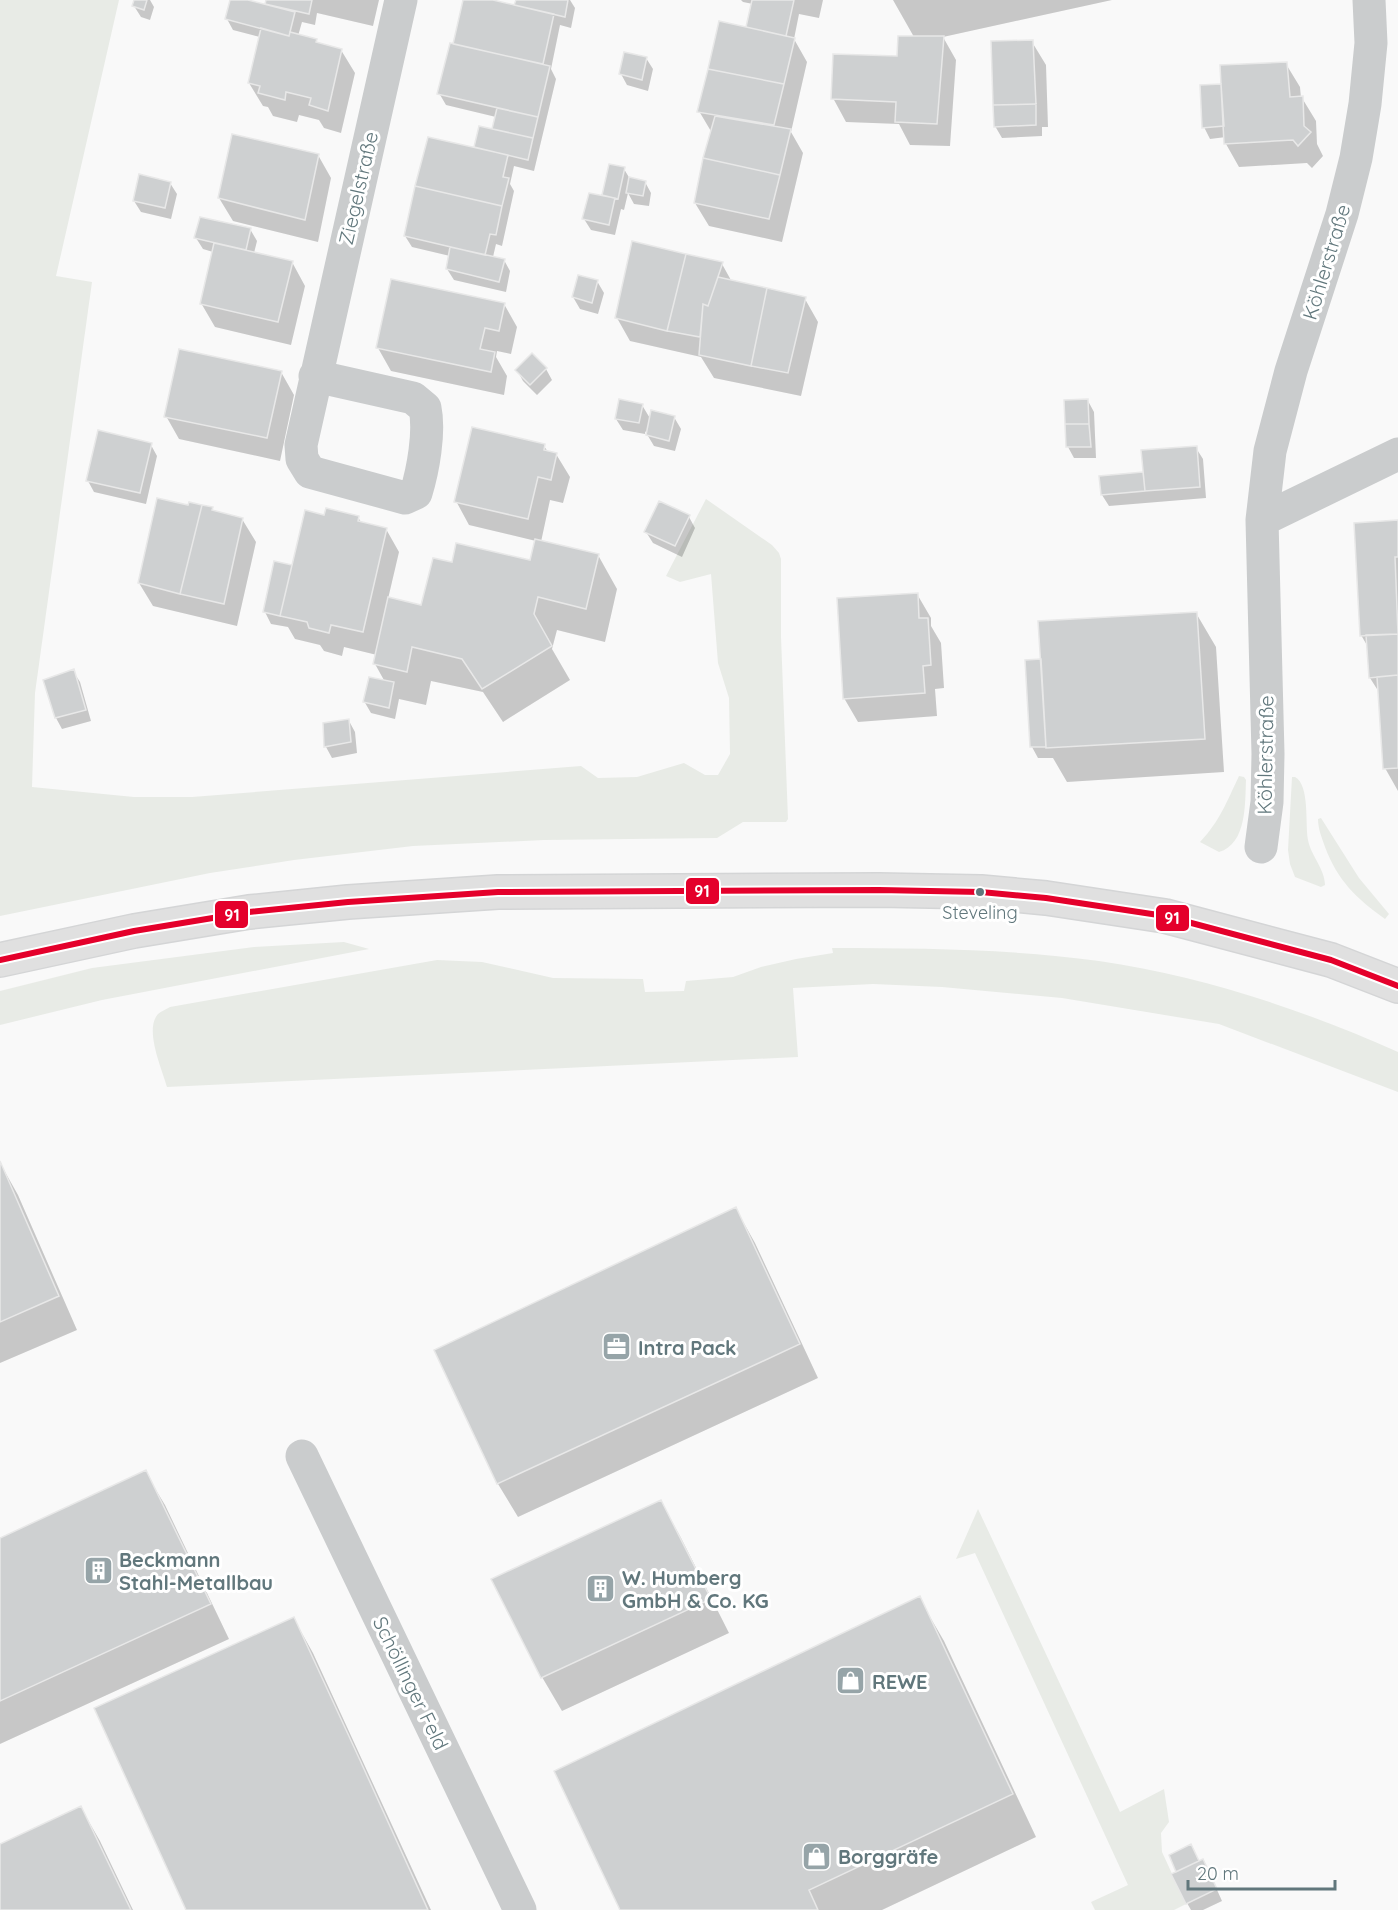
<svg xmlns="http://www.w3.org/2000/svg" width="1398" height="1910" viewBox="0 0 1398 1910" font-family="Quicksand,sans-serif">
	<style>
		.green { fill: #e8ebe6 }
		.shadow { fill: #0003 }
		.building { fill: #ced0d1; stroke: #e8e8e8; stroke-width: 1.5 }
		.lines { fill: none; stroke-linecap: round; stroke-linejoin: round }
		.secondary-casing { stroke: #d4d5d6; stroke-width: 36 }
		.minor { stroke: #cacccd; stroke-width: 33 }
		.secondary { stroke: #e0e0e0; stroke-width: 33 }
		.bus-1-casing { stroke: #fff; stroke-width: 10 }
		.bus-1 { stroke: #e4002b; stroke-width: 6 }
		.bus-dot { fill: #61777c; stroke: #fff; stroke-width: 2 }
		.labels { text-anchor: middle; dominant-baseline: central; stroke-width: 6; stroke-linejoin: round; paint-order: stroke }
		.bus-label { font-size: 18px; fill: #61777c; stroke: #fff }
		.street-label { font-size: 20px; fill: #61777c; stroke: #fff }
		.poi-label { font-size: 20px; font-weight: bold; fill: #61777c; stroke: #fff; text-anchor: start }
		.line-badge { stroke: #fff; stroke-width: 2 }
		.badge-label { font-size: 16px; text-anchor: middle; font-weight: bold; fill: #fff }
	</style>
	<rect width="100%" height="100%" fill="#f9f9f9"/>
	<path class="green" d="M0,0h119l-63,276 36,6 -57,411 -3,94 102,10h58l389,-31 17,12 39,-1 47,-14 21,12h13l12,-21 -1,-56 -11,-35 -7,-89 -31,8 -14,-6 40,-77 66,46 7,8 2,6v78l7,182 -2,3h-43l-26,16 -173,2 -131,6 -119,14 -84,13 -210,43z
		M1239,776l5,1 2,3c-1,23 1,64 -27,72l-19,-10c20,-21 27,-41 39,-66z
		M1292,777h3c15,8 10,47 13,63 3,16 17,29 17,45l-4,2 -26,-10 -5,-13 -2,-14z
		M1321,818l38,60 30,36 -4,5c-29,-21 -47,-38 -60,-72 -3,-9 -7,-18 -7,-28z
		M344,942l25,7 -267,51 -102,25v-34l92,-23 162,-21z
		M832,948c90,0 179,1 267,13 103,15 205,49 299,91v40l-179,-68 -157,-26 -120,-11 -69,-3 -80,4 5,69 -631,30c-5,-18 -23,-58 -9,-73 3,-3 9,-5 12,-7l267,-47 45,2 71,16 90,1 2,13 39,-1 2,-10 47,-4 28,-10 35,-8 37,-6z
		M978,1509l142,303 44,-23 5,33 -8,11 1,19 24,52 -12,6h-79l-4,-8 37,-17 -153,-332 -19,6z"/>
	<path class="shadow" d="M136,0h14l4,7 -4,13 -9,-3 -7,-11z
		M232,0h10l24,6 2,-6h111l-6,26 -56,-13 -2,12 -13,-3 -4,14 18,4 2,4 23,6 14,23 -14,60 -17,-5 -5,-8 -20,-5 -2,7 -24,-6 -5,-9 -5,-1 -14,-23 11,-46 -27,-7 -6,-11z
		M465,0h22l29,7 1,-7h53l5,8 -4,20 -11,-3 -9,44 5,10 -22,92 -20,-5 -4,18 4,7 -12,55 -6,-2 -3,13 11,3 6,11 -4,21 -52,-12 -7,-11 3,-13 -38,-9 -7,-11 70,-87 5,-21 13,2 3,-13 -50,-12 -7,-12 15,-47z
		M741,0h82l-4,18 -20,-4 -5,25 13,23 -16,70 12,21 -21,89 -73,-16 -14,-23 17,-70 -13,-22 49,-83 5,-24 -10,-2z
		M893,0h219l-169,37 13,23 -6,86 -40,-1 -11,-21 -53,-2 -13,-24 65,-40 16,-21z
		M1032,42l14,23 2,62h-6v9l-40,2 -7,-12z
		M646,58l7,11 -5,22 -21,-6 -6,-11z
		M1286,64l14,23 1,11h1l14,23 1,23 6,12 -11,12 -5,-5 -68,4 -13,-23v-7l-16,2 -6,-12z
		M318,155l13,23 -13,64 -85,-21 -14,-23z
		M610,166l14,3 6,10 15,3 6,11 -2,13 -15,-2 -6,-11 -4,17 -3,-1 -6,26 -24,-5 -7,-11 19,-22z
		M170,183l7,11 -6,25 -30,-7 -7,-11z
		M250,229l7,12 -3,12 38,9 13,24 -14,59 -76,-18 -14,-24 12,-51 -10,-3 -7,-11z
		M722,264l10,18 73,17 13,23 -17,74 -87,-18 -13,-21 -71,-16 -13,-23z
		M597,281l7,12 -6,21 -18,-5 -7,-12z
		M504,304l13,23 -6,27 -14,-3 -1,6 11,19 -3,19 -113,-24 -13,-23z
		M546,369l6,11 -15,15 -14,-14 -6,-11z
		M281,372l13,23 -14,66 -101,-22 -13,-23z
		M1088,401l6,11 2,46h-22l-6,-11z
		M642,405l9,15 23,-3 7,12 -6,22 -21,-5 -9,-15v3l-22,-4 -7,-11z
		M151,445l6,11 -11,48 -52,-12 -6,-11z
		M544,446l4,6 8,2 14,23 -7,26 -13,-3 -9,42 57,13 19,34 -12,53 -48,-12 -5,19 18,31 -67,42 -20,-30 -52,-11 -5,24 -27,-6 -4,20 -24,-6 -7,-12 21,-19 -10,-18 2,-9 -33,-8 -2,9 -18,-5 -4,-6 -25,-6 -7,-12 -17,-3 -6,-12 26,-45 1,3 33,-53h33l4,7 24,5 13,23 -11,47 34,8 31,-43 78,-3 5,-20 -67,-16 -13,-24z
		M1196,448l7,11 3,39 -97,8 -7,-11 -2,-18 44,-4z
		M189,507l23,1 2,4 28,7 14,23 -19,84 -84,-20 -14,-23z
		M689,517l6,11 -13,29 -29,-14 -7,-11z
		M1398,522v269l-13,-23 -6,-79h-2l-7,-11 -2,-31 -7,-12z
		M917,594l14,24v8l10,17 3,45 -9,1 2,27 -79,6 -14,-24z
		M1196,613l20,34 8,125 -157,10 -14,-24h-15l-6,-11z
		M73,671l7,11 11,39 -29,8 -6,-11z
		M349,721l6,11 2,21 -25,5 -6,-11 -2,-23z
		M0,1163l18,32 59,135 -77,33z
		M736,1209l19,34 63,135 -300,139 -20,-33 -62,-134z
		M145,1472l20,33 64,134 -229,105v-205z
		M661,1502l19,34 49,97 -167,78 -20,-34 -49,-97z
		M919,1598l25,43 92,196 -154,73h-260z
		M294,1619l19,34 118,257h-243z
		M81,1808l19,33 33,69h-133v-65z
		M1200,1862l9,10 13,29 -19,9h-12l-4,-7z"/>
	<path class="building" d="M134,0h13l-3,10 -12,-4z
		M230,0h18l47,12 -6,24 -64,-17z
		M266,0h46l-3,14 -44,-10z
		M463,0h30l61,14 -11,50 -90,-20z
		M516,0h52l-3,17 -51,-12z
		M752,0h42l-8,36 -40,-9z
		M719,21l76,17 -11,46 -76,-15z
		M261,28l28,8 1,-4 27,7 -1,3 26,7 -14,62 -19,-6 2,-7 -25,-6 -1,8 -27,-7 2,-7 -12,-3z
		M898,36h46l-7,88 -42,-2 1,-20 -65,-3 2,-45 64,2z
		M1033,40l3,64 -43,1 -2,-64z
		M450,43l100,23 -12,51 -101,-23z
		M624,52l23,5 -5,23 -23,-6z
		M1287,62l3,35 13,-1 1,30 7,6 -13,14 -5,-6 -69,4 -4,-79z
		M708,69l76,15 -10,41 -77,-13z
		M1221,84l3,42 -22,2 -2,-43z
		M1036,104v21l-42,2 -1,-22z
		M497,108l41,9 -5,21 -41,-9z
		M715,116l76,13 -11,46 -77,-17z
		M479,126l54,12 -5,22 -54,-13z
		M232,134l87,20 -14,66 -87,-22z
		M428,137l80,18 -5,22 6,1 -7,28 -87,-20z
		M703,158l77,17 -11,44 -75,-16z
		M609,164l16,3 -7,32 -16,-4z
		M139,174l32,8 -6,26 -32,-7z
		M629,177l17,4 -3,15 -17,-3z
		M415,186l87,20 -6,29 -6,-1 -5,21 -81,-19z
		M589,193l26,5 -6,27 -27,-6z
		M200,217l51,11 -5,22 -52,-12z
		M632,241l54,13 -19,77 -52,-13z
		M214,243l79,18 -15,61 -78,-18z
		M450,247l55,12 -6,23 -53,-13z
		M686,254l37,8 -15,44 -5,-2 -3,33 -33,-6z
		M578,275l20,5 -6,23 -20,-6z
		M718,277l49,11 -16,78 -52,-11 4,-51 5,2z
		M391,279l114,24 -6,28 -14,-3 -5,21 15,3 -4,20 -115,-24z
		M767,288l39,9 -18,76 -37,-7z
		M179,349l103,22 -15,67 -103,-21z
		M532,353l15,15 -17,17 -15,-15z
		M619,399l24,5 -4,19 -24,-4z
		M1088,399l1,25h-24l-1,-24z
		M651,410l24,6 -6,25 -23,-6z
		M1065,424h24l2,23h-25z
		M472,427l73,17 -1,6 13,3 -6,27 -13,-3 -10,42 -74,-17z
		M98,430l54,13 -12,50 -54,-12z
		M1197,446l3,41 -55,4 -4,-41z
		M1143,472l2,19 -44,4 -2,-19z
		M157,498l31,7 1,-3 13,3 -22,89 -42,-11z
		M659,501l31,14 -15,31 -31,-14z
		M202,505l11,2 -1,3 31,8 -19,86 -44,-10z
		M326,508l33,8 -1,5 29,7 -24,104 -32,-7 -2,8 -20,-5 -2,-6 -27,-6 25,-106 19,5z
		M1398,520v37h-3l3,77 -38,2 -6,-113z
		M535,539l64,15 -13,55 -48,-12 -4,17 18,32 -70,43 -20,-30 -50,-12 -5,25 -34,-8 15,-67 33,8 12,-47 19,4 4,-19 74,17z
		M274,561l18,4 -12,51 -17,-4z
		M918,593l1,25h9l3,47 -8,1 2,27 -82,6 -6,-101z
		M1197,612l8,127 -159,9 -8,-127z
		M1398,634v41l-29,3 -3,-43z
		M1041,659l5,88h-16l-5,-87z
		M74,669l12,41 -31,8 -12,-38z
		M1398,675v93l-15,1 -6,-92z
		M369,677l25,5 -5,26 -26,-6z
		M349,719l2,23 -27,5 -1,-24z
		M0,1161l59,135 -59,26z
		M736,1207l64,137 -303,140 -63,-134z
		M146,1470l65,134 -211,97v-163z
		M661,1500l50,99 -170,79 -50,-99z
		M920,1596l93,198 -204,96 9,20h-198l-66,-139z
		M294,1617l65,141 69,152h-242l-92,-202z
		M81,1806l50,104h-131v-66z
		M1191,1844l8,17 -23,11 -7,-17z
		M1203,1859l14,30 -31,15 -15,-30z"/>
	<g class="lines">
		<defs>
			<path id="secondary" d="M0,960l134,-29 115,-19 99,-10 150,-10 381,-2 102,2 65,6 119,18 166,44 67,26"/>
		</defs>
		<use href="#secondary" class="secondary-casing"/>
		<path class="minor" d="M315,376l98,22 12,10c5,24 -2,62 -9,85l-11,5 -95,-26 -8,-13 -1,-14 100,-445
			M1262,520l136,-66
			M1261,847l6,-45 1,-48 -6,-234 8,-69 21,-80 51,-157 14,-56 9,-54 6,-61 -2,-43
			M302,1456l218,454"/>
		<use href="#secondary" class="secondary"/>
		<defs>
			<path id="bus-1" d="M0,960l134,-29 115,-19 99,-10 150,-10 381,-2 102,2 65,6 119,18 166,44 67,26"/>
		</defs>
		<use href="#bus-1" class="bus-1-casing"/>
		<use href="#bus-1" class="bus-1"/>
	</g>
	<defs>
		<symbol id="office-square" viewBox="-11 -11 22 22"><rect x="-9" y="-9" width="18" height="18" rx="4" fill="#96a4a8" stroke="#fff"/><path d="M-6-3h4V-5.5h4V-3h4V5H-6ZM-1-4.5V-3h2v-1.5ZM-6 0V1H6V0Z" fill="#fff"/></symbol>
		<symbol id="building-square" viewBox="-11 -11 22 22"><rect x="-9" y="-9" width="18" height="18" rx="4" fill="#96a4a8" stroke="#fff"/><path d="M-4-6H4V6H1V3H-1V6H-4ZM-2.5-4.3h1.7v1.8h-1.7ZM.8-4.3h1.7v1.8H.8ZM-2.5-1h1.7V.8h-1.7ZM.8-1h1.7V.8H.8Z" fill="#fff"/></symbol>
		<symbol id="shop-square" viewBox="-11 -11 22 22"><rect x="-9" y="-9" width="18" height="18" rx="4" fill="#96a4a8" stroke="#fff"/><path d="M-5-2.5h2.3a2.7 3.5 0 0 1 5.4 0H5L5.5 6h-11ZM-1.5-2.5h3a1.5 2.3 0 0 0-3 0Z" fill="#fff"/></symbol>
	</defs>
	<g fill-rule="evenodd">
		<use href="#office-square" x="600" y="1330" width="33" height="33"/>
		<use href="#building-square" x="82" y="1554" width="33" height="33"/>
		<use href="#building-square" x="584" y="1572" width="33" height="33"/>
		<use href="#shop-square" x="834" y="1664" width="33" height="33"/>
		<use href="#shop-square" x="800" y="1840" width="33" height="33"/>
	</g>
	<circle class="bus-dot" cx="980" cy="892" r="5"/>
	<g class="labels">
		<g class="bus-label">
			<text x="980" y="912">Steveling</text>
		</g>
		<g class="street-label">
			<text transform="translate(358 188) rotate(-77)">Ziegelstraße</text>
			<text transform="translate(1326 262) rotate(-73)">Köhlerstraße</text>
			<text transform="translate(1265 755) rotate(-89)">Köhlerstraße</text>
			<text transform="translate(411 1683) rotate(64)">Schöllinger Feld</text>
		</g>
		<g class="poi-label">
			<text x="638" y="1347">Intra Pack</text>
			<text x="119" y="1559">Beckmann<tspan x="119" dy="23">Stahl-Metallbau</tspan></text>
			<text x="622" y="1577">W. Humberg<tspan x="622" dy="23">GmbH &amp; Co. KG</tspan></text>
			<text x="872" y="1681">REWE</text>
			<text x="838" y="1856">Borggräfe</text>
		</g>
	</g>
	<g class="line-badge">
		<rect x="685" y="877" width="35" height="28" rx="6" fill="#e4002b"/>
		<rect x="214" y="900" width="35" height="29" rx="6" fill="#e4002b"/>
		<rect x="1155" y="904" width="35" height="28" rx="6" fill="#e4002b"/>
	</g>
	<g class="badge-label">
		<text x="702" y="897">91</text>
		<text x="232" y="921">91</text>
		<text x="1172" y="924">91</text>
	</g>
	<path d="M1188 1880v9h147v-9" fill="none" stroke="#61777c" stroke-width="3"/>
	<text x="1197" y="1880" font-size="18" fill="#61777c" stroke="#ffffff" stroke-width="4.5" paint-order="stroke">20 m</text>
</svg>
